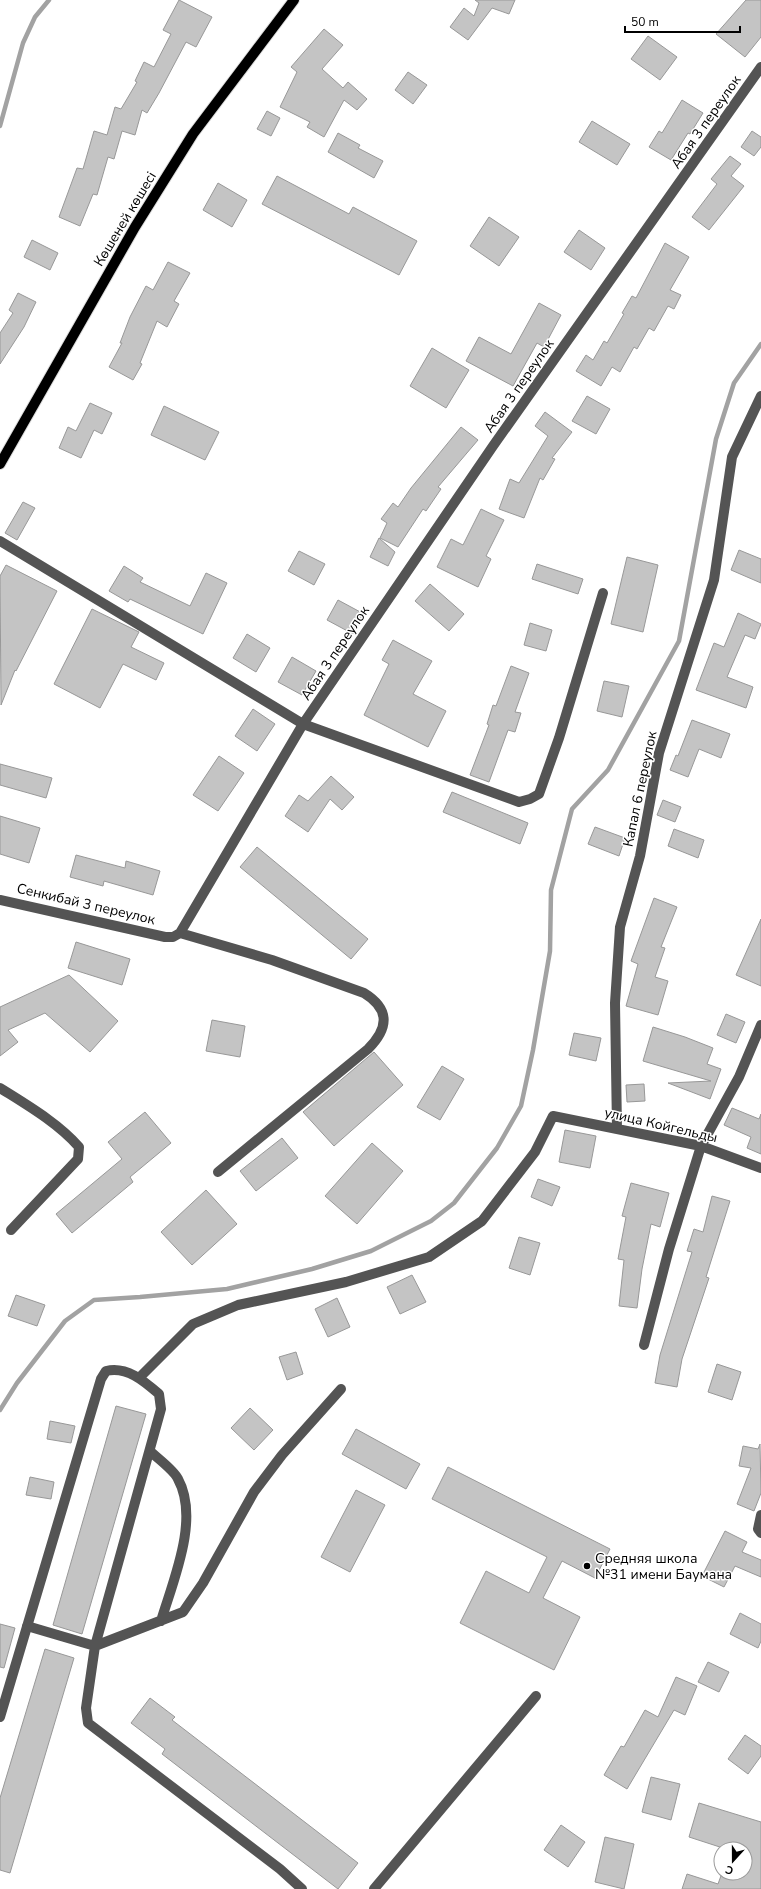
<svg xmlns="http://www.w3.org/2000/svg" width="761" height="1889" viewBox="0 0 761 1889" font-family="'Nunito Sans',sans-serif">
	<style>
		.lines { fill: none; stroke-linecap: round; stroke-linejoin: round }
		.stream { stroke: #a2a2a2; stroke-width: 4.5 }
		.building { fill: #c4c4c4; stroke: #989898 }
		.major-casing { stroke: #dbdbdb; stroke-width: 12 }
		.minor { stroke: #545454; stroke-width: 10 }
		.major { stroke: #000; stroke-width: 10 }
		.poi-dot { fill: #000; stroke: #fff; stroke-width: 1.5 }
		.labels { text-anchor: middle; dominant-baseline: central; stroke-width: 3; stroke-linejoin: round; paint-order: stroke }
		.street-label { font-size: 14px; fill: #000; stroke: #fff }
		.poi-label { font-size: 14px; fill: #000; stroke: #fff; text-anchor: start }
	</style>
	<rect width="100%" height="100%" fill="#fff"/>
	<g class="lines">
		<path class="stream" d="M0,126l23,-83 12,-26 14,-17
			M0,1410l17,-27 48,-62 29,-21 46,-3 87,-8 85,-20 59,-18 60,-30 23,-18 43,-55 24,-42 12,-56 17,-99 1,-61 21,-81 36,-39 71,-129 37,-202 18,-56 27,-39"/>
	</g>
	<path class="building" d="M179,0l33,17 -16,30 -10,-5 -27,51 -12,20 -5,-3 -7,25 -13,-4 -8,28 -6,-2 -11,38 -4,-1 -13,32 -21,-9 18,-49 6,1 11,-38 13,4 8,-28 6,2 16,-27 -2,-1 9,-19 10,5 17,-33 -8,-4z
		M475,0h40l-6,14 -17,-6 -24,32 -18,-13 14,-19 10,8 5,-13z
		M746,0h15v37l-16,20 -29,-23z
		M324,29l19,16 -21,24 21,19 5,-6 19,17 -10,11 -13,-10 -20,37 -17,-10 3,-5 -30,-15 17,-35 -6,-5z
		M648,36l29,21 -17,23 -29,-21z
		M408,72l19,13 -14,19 -18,-14z
		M682,100l21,13 -13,21 -2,-1 -17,27 -22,-13 10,-16 3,2z
		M267,111l13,7 -9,18 -14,-7z
		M592,121l38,23 -13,21 -38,-23z
		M752,131l9,6v10l-7,9 -13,-9z
		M338,133l22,12 -2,3 25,13 -9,17 -46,-26z
		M730,156l11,8 -10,12 13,10 -35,44 -17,-13 25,-33 -6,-5z
		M277,176l72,38 4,-7 64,34 -18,34 -137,-71z
		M218,183l29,17 -15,27 -29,-17z
		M489,217l30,20 -20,29 -29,-20z
		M579,230l26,18 -14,22 -27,-18z
		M32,240l26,13 -8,17 -26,-13z
		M665,243l24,14 -19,33 11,5 -7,14 -6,-3 -14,25 -5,-3 -12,21 -3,-2 -14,25 -8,-5 -11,19 -25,-15 10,-16 7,5 11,-19 3,2 17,-29 -2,-1 10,-17 4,2z
		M168,262l22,11 -16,28 5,3 -12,23 -10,-6 -17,42 2,1 -9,16 -24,-13 13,-24h-2l10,-26 16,-31 7,4z
		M18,293l18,9 -12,25 -24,37v-31l13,-20 -4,-3z
		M539,303l22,12 -17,32 -7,-4 -24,43 -47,-25 13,-24 32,17z
		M432,348l37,22 -23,38 -36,-22z
		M587,396l23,13 -14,25 -24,-13z
		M90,403l22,10 -10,21 -8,-4 -13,28 -22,-10 9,-21 8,4z
		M164,406l55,26 -14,28 -54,-25z
		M545,412l27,20 -20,26 3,1 -12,21 -3,-2 -16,40 -25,-9 11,-30 9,4 29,-47 -13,-10z
		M461,427l17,13 -40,47 3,2 -15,22 -3,-2 -25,38 -18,-9 7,-15 -6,-4 12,-16 5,4 13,-19z
		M23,502l12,6 -18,32 -12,-7z
		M481,509l23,11 -18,36 5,3 -13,28 -41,-20 14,-28 12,6z
		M379,538l16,14 -7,14 -18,-9z
		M739,550l22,9v24l-30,-13z
		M299,551l26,13 -11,21 -26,-14z
		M627,557l31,8 -15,67 -32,-8z
		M537,564l46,15 -5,15 -46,-15z
		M6,565l51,26 -41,80 -1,-1 -14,35 -1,-129z
		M124,566l19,12 -3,4 50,24 16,-33 21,10 -24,51 -73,-35 -2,3 -19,-11z
		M430,584l34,30 -15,17 -34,-30z
		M338,600l26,14 -11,20 -26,-14z
		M92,609l47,23 -8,15 33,16 -8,17 -33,-16 -23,44 -46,-24z
		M738,613l23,11 -6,15 -10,-4 -18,42 26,10 -7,21 -50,-18 18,-47 10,4z
		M530,623l22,7 -6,21 -22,-6z
		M247,634l23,14 -14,24 -23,-14z
		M393,640l39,21 -19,33 33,17 -18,36 -64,-32 25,-51 -7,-4z
		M292,657l24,14 -14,24 -24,-13z
		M511,666l18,7 -14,39 6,1 -6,19 -7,-2 -19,52 -19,-7 19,-50 -2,-1 6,-19 3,1z
		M604,681l25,5 -7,31 -25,-6z
		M253,709l22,15 -18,27 -22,-15z
		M692,720l38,14 -9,24 -22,-9 -11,28 -18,-7 6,-15 2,1z
		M219,756l25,17 -26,38 -25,-16z
		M0,764l52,14 -6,20 -46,-13z
		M331,776l23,21 -12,13 -12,-11 -22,33 -23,-16 14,-21 9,6z
		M452,792l76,31 -8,21 -77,-32z
		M663,800l18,7 -6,15 -18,-7z
		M0,816l40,12 -11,35 -29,-9z
		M595,827l30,11 -6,18 -31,-12z
		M674,829l30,11 -6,18 -30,-12z
		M257,847l111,92 -17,20 -111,-92z
		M76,855l49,13 1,-7 34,10 -7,24 -49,-14 -1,5 -33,-9z
		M654,898l23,9 -16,40 4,1 -10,29 13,4 -10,34 -32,-9 12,-42 -7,-3z
		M761,919v67l-25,-11z
		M76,942l54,17 -8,26 -54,-17z
		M69,975l49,46 -28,31 -45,-39 -37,17 10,12 -18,14v-49z
		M726,1014l19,8 -9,21 -19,-8z
		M212,1020l33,6 -5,31 -34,-6z
		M653,1027l32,10 28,11 -6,16 14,5 -11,30 -42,-16 43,-2 -68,-20z
		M574,1033l27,5 -5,23 -27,-6z
		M374,1052l29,33 -69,61 -31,-34z
		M442,1066l22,13 -24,41 -23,-13z
		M644,1084l1,17 -18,1 -1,-17z
		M732,1108l27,11 2,-5v40l-14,-6 4,-11 -27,-12z
		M145,1112l26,31 -41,34 3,5 -61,51 -16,-19 66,-55 -14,-17z
		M565,1130l31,6 -6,32 -31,-6z
		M282,1138l16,20 -42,33 -16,-20z
		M372,1143l31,28 -46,53 -32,-28z
		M538,1179l22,8 -8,19 -21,-9z
		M631,1183l38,10 -9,34 -9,-3 -9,45 -5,39 -18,-2 5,-46 -6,-1 8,-42 -4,-1z
		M206,1190l31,34 -45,41 -31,-33z
		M712,1196l18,5 -24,76 3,1 -27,81 -5,28 -22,-4 5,-28 32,-103 -5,-1 7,-22 9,3z
		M519,1237l21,6 -10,32 -21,-7z
		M412,1275l14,27 -26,12 -13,-27z
		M16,1295l29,10 -8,21 -29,-10z
		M337,1298l13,29 -22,10 -13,-28z
		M296,1352l7,22 -16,6 -8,-23z
		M717,1364l24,8 -9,28 -24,-8z
		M116,1406l30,8 -64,220 -29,-9z
		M250,1408l23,22 -19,20 -23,-22z
		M50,1421l25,5 -4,17 -24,-4z
		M356,1429l64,35 -14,25 -64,-35z
		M760,1444l1,49 -7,18 -17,-7 14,-36 -12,-2 4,-20 15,3z
		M448,1467l162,82 -15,29 -33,-17 -19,37 37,19 -26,53 -94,-47 26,-52 43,22 18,-36 -115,-58z
		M30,1477l24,5 -3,17 -25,-4z
		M356,1490l29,15 -35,67 -29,-15z
		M725,1531l22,11 -5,10 19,8v17l-26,-11 -11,21 -22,-11z
		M740,1613l21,11v17l-3,7 -28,-14z
		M0,1624l15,4 -11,40 -4,-1z
		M45,1649l29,9 -64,215 -10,-3v-72z
		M708,1662l21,10 -10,20 -21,-10z
		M676,1677l21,9 -12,29 -11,-5 -47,79 -23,-14 17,-29 3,1 21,-37 13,7z
		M150,1698l25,19 -3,3 186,143 -20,26 -176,-135 3,-5 -34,-26z
		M745,1735l16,11v10l-13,18 -20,-15z
		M651,1777l29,7 -9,36 -29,-8z
		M699,1803l62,19v67h-79l5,-15 31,10 4,-11h23v-24h-19l-37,-12z
		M561,1825l24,17 -17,25 -24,-17z
		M605,1837l29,7 -10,45 -29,-7z"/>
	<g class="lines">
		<defs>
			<path id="major" d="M0,464l135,-237 58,-93 101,-134"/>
		</defs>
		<use href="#major" class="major-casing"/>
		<path class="minor" d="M0,541l303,183 216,78 11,-3 9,-5 20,-56 44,-145
			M0,900l165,37h8l7,-4 123,-209 190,-278 268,-379
			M180,933l92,27 92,33c26,16 25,35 4,56l-150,123
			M0,1088c27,17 58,35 79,59l-1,12 -67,71
			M617,1129l-2,-126 5,-76 20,-71 19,-103 55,-173 18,-123 29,-61
			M644,1345l25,-96 32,-103 38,-69 22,-52
			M140,1377l53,-53 45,-19 108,-23 83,-25 53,-36 53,-69 18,-36 148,30 60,22
			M150,1451c7,7 24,19 28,28 22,40 -5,102 -17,142
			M761,1515l-3,14 3,4
			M27,1626l68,20 88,-34 20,-29 51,-91 28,-37 59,-66
			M0,1717l101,-338 5,-8c21,-5 38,10 53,23l2,15 -66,237 -9,62 2,15 192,146 22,20
			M374,1889l162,-193"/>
		<use href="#major" class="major"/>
	</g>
	<circle class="poi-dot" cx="587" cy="1566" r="4"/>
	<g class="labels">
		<g class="street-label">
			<text transform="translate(706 122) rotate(-55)">Абая 3 переулок</text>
			<text transform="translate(125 219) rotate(-59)">Көшеней көшесі</text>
			<text transform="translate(519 386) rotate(-55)">Абая 3 переулок</text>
			<text transform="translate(335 653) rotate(-56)">Абая 3 переулок</text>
			<text transform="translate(640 789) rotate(-78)">Капал 6 переулок</text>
			<text transform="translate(86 904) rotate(13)">Сенкибай 3 переулок</text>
			<text transform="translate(661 1125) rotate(13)">улица Койгельды</text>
		</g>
		<g class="poi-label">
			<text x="595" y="1558">Средняя школа<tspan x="595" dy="16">№31 имени Баумана</tspan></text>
		</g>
	</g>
	<g transform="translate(733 1861) rotate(201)"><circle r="19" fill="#ffffff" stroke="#999999"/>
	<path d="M0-3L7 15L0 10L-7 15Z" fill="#000000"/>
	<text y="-6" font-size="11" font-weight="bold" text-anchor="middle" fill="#000000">С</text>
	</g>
	<path d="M625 26v6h115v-6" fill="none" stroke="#000000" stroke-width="2"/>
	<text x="631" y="26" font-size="12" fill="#000000" stroke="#ffffff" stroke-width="3" paint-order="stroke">50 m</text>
</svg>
